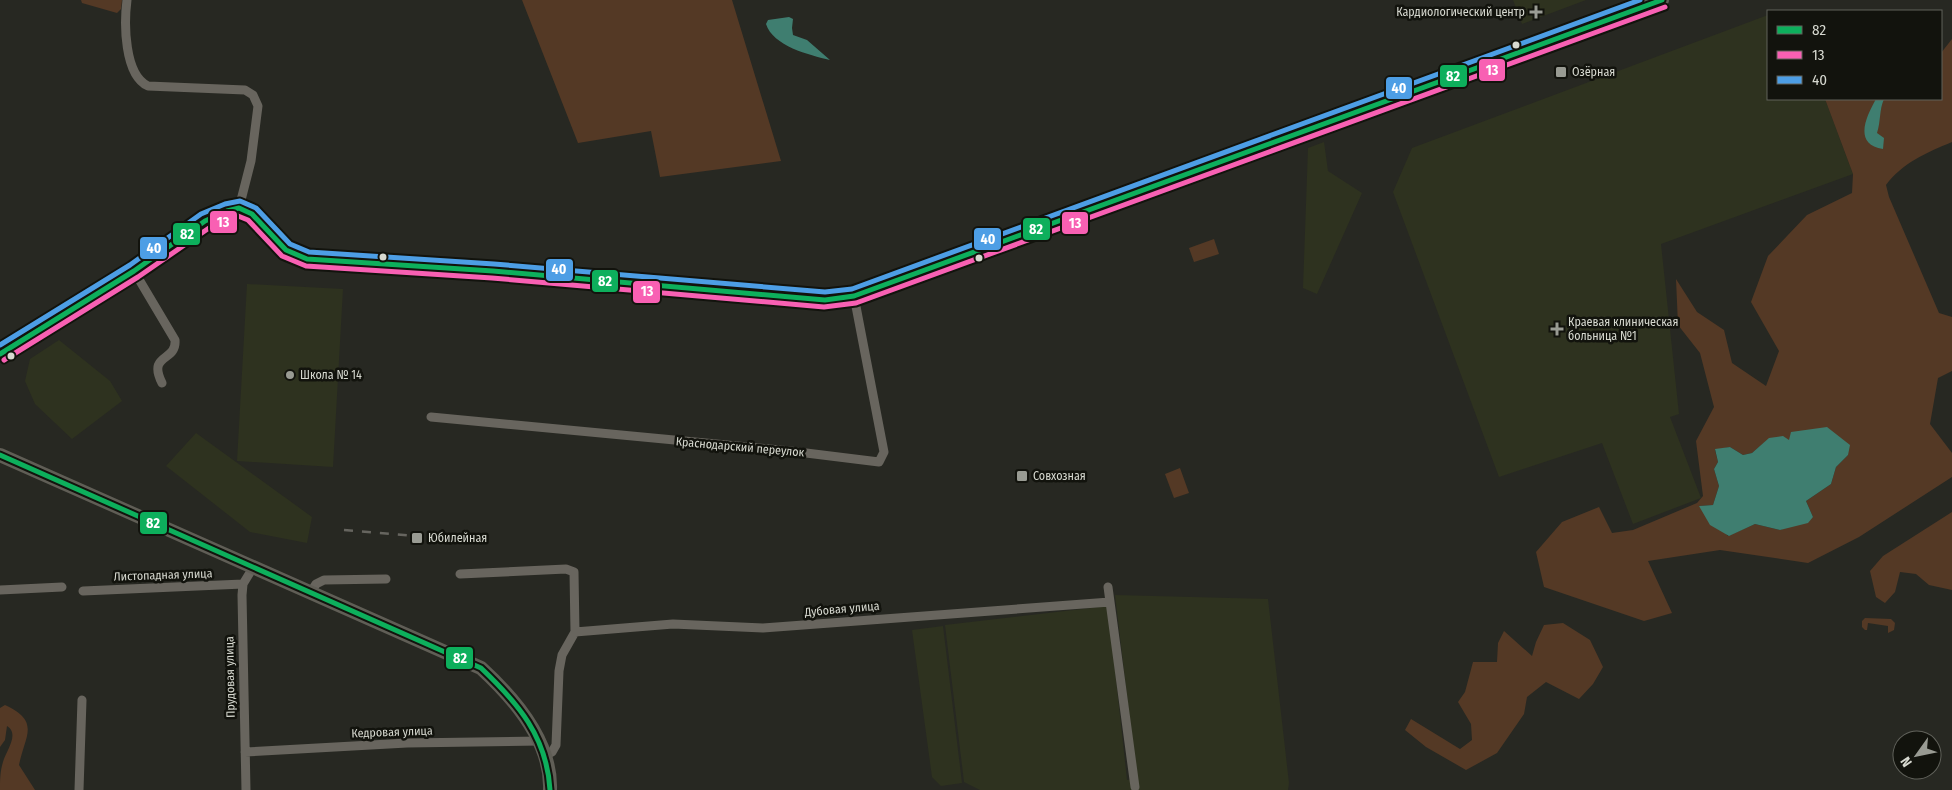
<svg xmlns="http://www.w3.org/2000/svg" width="1952" height="790" viewBox="0 0 1952 790" font-family="'Fira Sans Condensed',sans-serif">
	<style>
		.built { fill: #2e321f }
		.green { fill: #543925; fill-rule: evenodd }
		.water { fill: #3f7e70 }
		.lines { fill: none; stroke-linecap: round; stroke-linejoin: round }
		.street { stroke: #68655e; stroke-width: 9 }
		.secondary { stroke: #605e56; stroke-width: 14 }
		.rail { stroke: #66655f; stroke-width: 2.5; stroke-dasharray: 9 9; stroke-linecap: butt }
		.bus-1-casing { stroke: #12130d; stroke-width: 9 }
		.bus-2-casing { stroke: #12130d; stroke-width: 9 }
		.bus-3-casing { stroke: #12130d; stroke-width: 9 }
		.bus-1 { stroke: #0daf5c; stroke-width: 5 }
		.bus-2 { stroke: #f860b3; stroke-width: 5 }
		.bus-3 { stroke: #4d9ee5; stroke-width: 5 }
		.poi-dot { fill: #999b93; stroke: #12130d; stroke-width: 2 }
		.bus-dot { fill: #d7d9d0; stroke: #12130d; stroke-width: 2 }
		.labels { text-anchor: middle; dominant-baseline: central; stroke-width: 5; stroke-linejoin: round; paint-order: stroke }
		.poi-label { font-size: 12px; fill: #d7d9d0; stroke: #12130d; text-anchor: start }
		.street-label { font-size: 12px; fill: #d7d9d0; stroke: #12130d }
		.line-badge { stroke: #12130d; stroke-width: 2 }
		.badge-label { font-size: 14px; text-anchor: middle; font-weight: bold; fill: #fff }
	</style>
	<rect width="100%" height="100%" fill="#272822"/>
	<path class="built" d="M1513,0h73l-64,24z
		M1768,15v84h57l28,75 -192,70 18,170 -9,3 31,81 -68,26 -31,-81 -103,34 -106,-285 19,-44z
		M1324,142l4,29 34,22 -45,101 -14,-6 5,-140z
		M247,284l96,5 -10,178 -96,-6z
		M59,340l51,41 12,20 -50,38 -37,-35 -10,-23 5,-22z
		M196,433l116,84 -5,26 -57,-11 -84,-66z
		M1115,595l153,4 21,184 -1,7h-308l-16,-8 -19,-157 163,-19 19,174 10,-1z
		M943,626l19,157 -21,3 -9,-9 -20,-147z"/>
	<path class="green" d="M81,0h41l-1,9 -4,4 -35,-10z
		M522,0h210l49,161 -121,16 -9,-46 -73,12z
		M1952,39v103c-24,10 -50,21 -66,43l3,12 50,116 13,4v54l-14,7 -8,46 22,29v24l-93,60 -51,26 -88,-13 -72,11 24,52 -28,8 -100,-34 -8,-35 26,-30 37,-15 13,26 21,-3 64,-27 6,-7 -7,-55 18,-34 -14,-54 -22,-28 -2,-46 21,33 27,18 8,33 34,23 13,-35 -28,-49 17,-46 39,-41 45,-22 1,-19 -28,-75h116v-46zM1770,438l78,17 -12,12 -5,17 -25,17 7,16 -33,13 -25,-6 -27,12 -29,-30 14,-1 6,-19 -5,-17 4,-7 -3,-12 15,-3 13,8 9,-2z
		M1214,239l5,15 -25,8 -5,-14z
		M1180,468l9,25 -15,5 -9,-24z
		M1952,512v78l-23,-5 -13,-11 -16,-2 -5,20 -10,11 -9,-6 -6,-26 13,-15z
		M1865,618l26,1 4,4 -1,7 -6,3v-7l-20,-3 -1,7h-2l-3,-3v-6z
		M1563,623l27,17 13,27 -10,17 -14,15 -33,-17 -19,15 -3,17 -27,39 -31,17 -40,-23 -21,-17 6,-11 49,30 12,-9 -1,-16 -13,-22 7,-10 8,-30h24l1,-19 6,-12 28,25 4,-14 8,-17z
		M5,705c36,17 20,30 14,60l16,25h-35c0,-9 0,-19 3,-28 3,-11 17,-28 4,-36l-2,14 -5,7v-39z"/>
	<path class="water" d="M789,17l4,2 -1,9 1,7 14,5 23,20c-21,-5 -57,-14 -64,-36l2,-4z
		M1876,99h8c-5,11 -3,22 -7,34l7,5 -1,11c-30,-5 -17,-32 -7,-50z
		M1827,427l23,18 -2,10 -12,12 -5,17 -25,17 7,16 -5,6 -28,7 -25,-6 -26,12 -19,-11 -11,-19 14,-1 6,-19 -5,-17 4,-7 -3,-13 15,-2 13,8 9,-2 17,-15 14,-2 6,4 2,-8z"/>
	<g class="lines">
		<path class="street" d="M127,0c-3,23 -3,75 21,86l97,4 8,5 5,11 -7,55 -12,47
			M134,271l41,69c2,22 -28,13 -13,43
			M431,417l359,34 89,11 5,-10 -30,-156
			M460,574l106,-5 8,3 1,60 -13,23 -3,16 -3,74 -4,7 -6,3
			M1108,587l27,200
			M0,590l62,-3
			M83,591l160,-7
			M311,592l5,-8 8,-4 62,-1
			M575,632l98,-8 90,4 347,-26
			M245,752l162,-9 133,-2
			M79,790l3,-90
			M246,790l-4,-195 1,-11 11,-18"/>
		<path class="secondary" d="M0,354l134,-83 71,-50 22,-10 12,-3 13,6 34,36 21,9 186,12 332,29 29,-4 808,-296
			M0,455l481,213c34,31 71,74 69,122"/>
		<path class="rail" d="M344,530l73,6"/>
		<defs>
			<path id="bus-1" d="M0,354l134,-83 71,-50 22,-10 12,-3 13,6 34,36 21,9 186,12 332,29 29,-4 808,-296
				M0,455l481,213c37,35 66,69 69,122"/>
			<path id="bus-2" d="M4,360l134,-83 71,-49 29,-12 10,4 34,36 24,10 186,12 332,29 32,-4 809,-296"/>
			<path id="bus-3" d="M0,345l130,-80 71,-51 24,-10 15,-3 16,7 34,36 19,8 185,12 331,28 27,-3 788,-289"/>
		</defs>
		<use href="#bus-1" class="bus-1-casing"/>
		<use href="#bus-2" class="bus-2-casing"/>
		<use href="#bus-3" class="bus-3-casing"/>
		<use href="#bus-1" class="bus-1"/>
		<use href="#bus-2" class="bus-2"/>
		<use href="#bus-3" class="bus-3"/>
	</g>
	<g class="poi-dot">
		<path d="M1533.5 4.5h5v5h5v5h-5v5h-5v-5h-5v-5h5z"/>
		<rect x="1555" y="66" width="12" height="12" rx="2.5"/>
		<path d="M1554.5 321.5h5v5h5v5h-5v5h-5v-5h-5v-5h5z"/>
		<circle cx="290" cy="375" r="5"/>
		<rect x="1016" y="470" width="12" height="12" rx="2.5"/>
		<rect x="411" y="532" width="12" height="12" rx="2.5"/>
	</g>
	<g class="bus-dot">
		<circle cx="1516" cy="45" r="4.5"/>
		<circle cx="383" cy="257" r="4.5"/>
		<circle cx="979" cy="258" r="4.5"/>
		<circle cx="11" cy="356" r="4.5"/>
	</g>
	<g class="labels">
		<g class="poi-label">
			<text x="1525" y="12" text-anchor="end">Кардиологический центр</text>
			<text x="1572" y="72">Озёрная</text>
			<text x="1568" y="322">Краевая клиническая<tspan x="1568" dy="14">больница №1</tspan></text>
			<text x="300" y="375">Школа № 14</text>
			<text x="1033" y="476">Совхозная</text>
			<text x="428" y="538">Юбилейная</text>
		</g>
		<g class="street-label">
			<text transform="translate(740 447) rotate(5)">Краснодарский переулок</text>
			<text transform="translate(163 575) rotate(-2)">Листопадная улица</text>
			<text transform="translate(842 609) rotate(-5)">Дубовая улица</text>
			<text transform="translate(230 677) rotate(-91)">Прудовая улица</text>
			<text transform="translate(392 732) rotate(-2)">Кедровая улица</text>
		</g>
	</g>
	<g class="line-badge">
		<rect x="1478" y="58" width="28" height="24" rx="5" fill="#f860b3"/>
		<rect x="1439" y="64" width="29" height="24" rx="5" fill="#0daf5c"/>
		<rect x="1385" y="76" width="28" height="24" rx="5" fill="#4d9ee5"/>
		<rect x="209" y="210" width="29" height="24" rx="5" fill="#f860b3"/>
		<rect x="1061" y="211" width="28" height="24" rx="5" fill="#f860b3"/>
		<rect x="1022" y="217" width="29" height="24" rx="5" fill="#0daf5c"/>
		<rect x="172" y="222" width="29" height="24" rx="5" fill="#0daf5c"/>
		<rect x="973" y="227" width="29" height="24" rx="5" fill="#4d9ee5"/>
		<rect x="139" y="236" width="29" height="24" rx="5" fill="#4d9ee5"/>
		<rect x="545" y="258" width="29" height="24" rx="5" fill="#4d9ee5"/>
		<rect x="591" y="269" width="28" height="24" rx="5" fill="#0daf5c"/>
		<rect x="632" y="280" width="29" height="24" rx="5" fill="#f860b3"/>
		<rect x="139" y="511" width="29" height="24" rx="5" fill="#0daf5c"/>
		<rect x="445" y="646" width="29" height="24" rx="5" fill="#0daf5c"/>
	</g>
	<g class="badge-label">
		<text x="1492" y="75">13</text>
		<text x="1453" y="81">82</text>
		<text x="1399" y="93">40</text>
		<text x="223" y="227">13</text>
		<text x="1075" y="228">13</text>
		<text x="1036" y="234">82</text>
		<text x="187" y="239">82</text>
		<text x="988" y="244">40</text>
		<text x="154" y="253">40</text>
		<text x="559" y="274">40</text>
		<text x="605" y="286">82</text>
		<text x="647" y="296">13</text>
		<text x="153" y="528">82</text>
		<text x="460" y="663">82</text>
	</g>
	<rect x="1767" y="10" width="175" height="90" fill="#12130d" stroke="#61625b"/>
	<rect x="1777" y="26" width="25" height="8" fill="#0daf5c" stroke="#61625b"/>
	<text x="1812" y="35" font-size="15" fill="#d7d9d0">82</text>
	<rect x="1777" y="51" width="25" height="8" fill="#f860b3" stroke="#61625b"/>
	<text x="1812" y="60" font-size="15" fill="#d7d9d0">13</text>
	<rect x="1777" y="76" width="25" height="8" fill="#4d9ee5" stroke="#61625b"/>
	<text x="1812" y="85" font-size="15" fill="#d7d9d0">40</text>
	<g transform="translate(1917 755) rotate(237)"><circle r="24" fill="#12130d" stroke="#61625b"/>
	<path d="M0-4L9 19L0 12L-9 19Z" fill="#999b93"/>
	<text y="-8" font-size="14" font-weight="bold" text-anchor="middle" fill="#d7d9d0">N</text>
	</g>
</svg>
